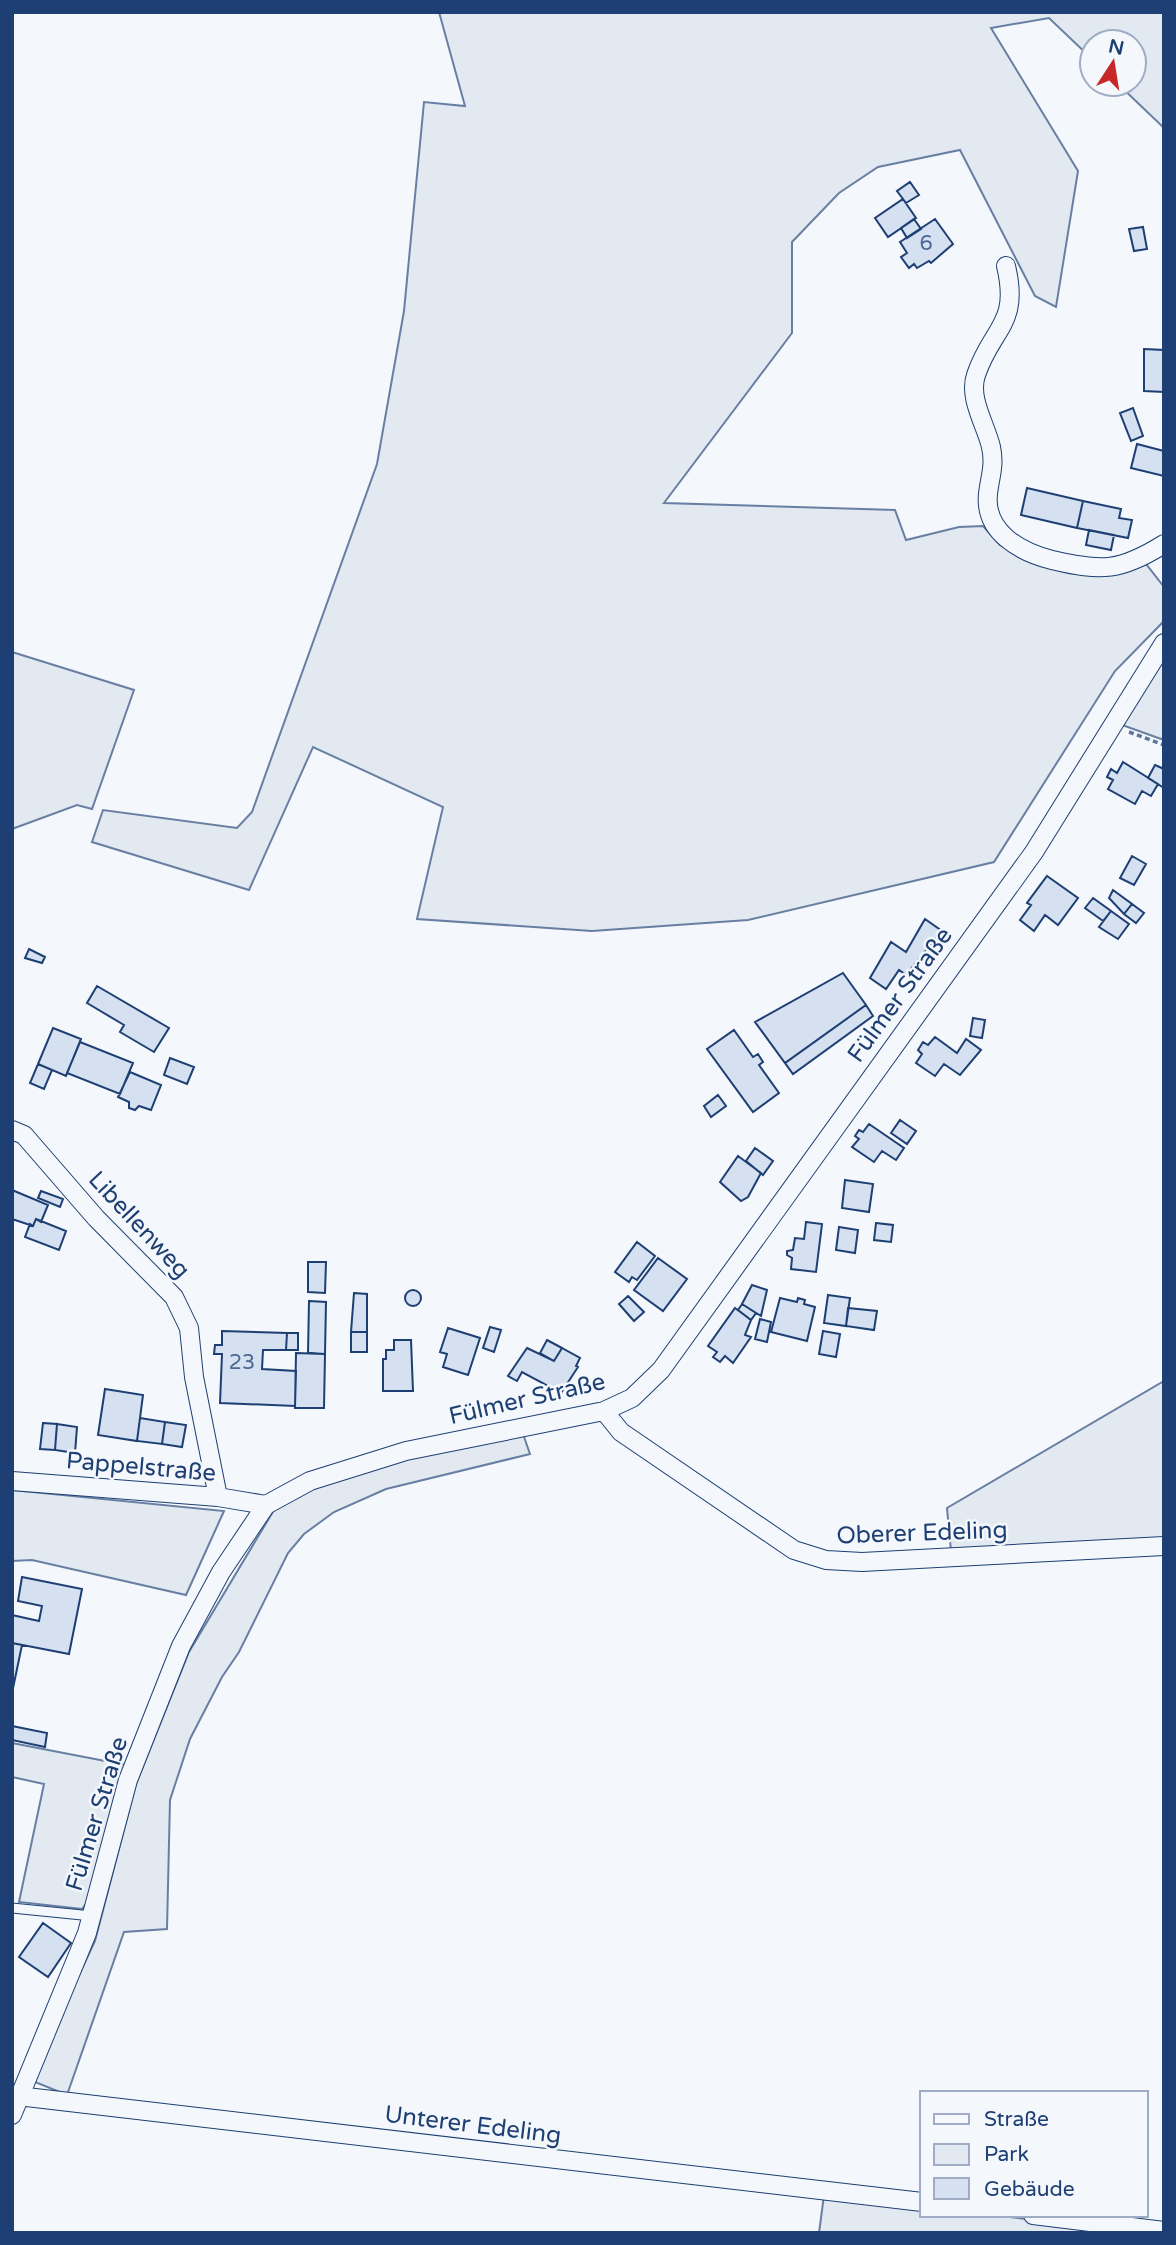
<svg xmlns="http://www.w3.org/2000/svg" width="1176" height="2245" viewBox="0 0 1176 2245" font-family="'Varela Round',sans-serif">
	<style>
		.green { fill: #e3e9f0; stroke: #687fa3; stroke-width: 2 }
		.building { fill: #d5e0f0; stroke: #1d3f73; stroke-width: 2 }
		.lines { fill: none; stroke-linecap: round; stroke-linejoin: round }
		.lane-casing { stroke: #1d3f73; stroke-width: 11 }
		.street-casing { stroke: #1d3f73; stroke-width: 20 }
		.path { stroke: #5e769c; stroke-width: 3.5; stroke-dasharray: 5 3.5; stroke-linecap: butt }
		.lane { stroke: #f4f7fb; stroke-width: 9 }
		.street { stroke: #f4f7fb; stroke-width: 18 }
		.labels { text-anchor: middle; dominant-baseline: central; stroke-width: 5; stroke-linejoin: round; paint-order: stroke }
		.number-label { font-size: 21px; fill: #4b6792 }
		.street-label { font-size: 24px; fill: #1d3f73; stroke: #f4f7fb }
	</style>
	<rect width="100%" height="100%" fill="#f4f7fb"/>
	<path class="green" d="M439,12h725v116l-46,-44h16v-42h-42v17l-43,-41 -58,10 87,143 -22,136 -21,-11 -75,-146 -82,17 -39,26 -47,49v91l-128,170 231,7 11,30 53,-13 24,-1 17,19 48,22 55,9 43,-12 18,23v34l-49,50 -121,191 -246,58 -156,11 -175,-12 26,-112 -130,-60 -64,143 -157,-48 11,-32 134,18 15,-16 125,-348 27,-153 20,-209 41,4z
		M1164,637v103l-42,-15z
		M12,652l122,38 -42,119 -15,-4 -65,24z
		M1164,1381v157l-213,13 -4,-43z
		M523,1434l7,20 -144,35 -52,23 -30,22 -16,19 -49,99 -17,25 -32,62 -20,61 -3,129 -43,3 -57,163 -37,-15 65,-139 41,-157 53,-132 85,-142 43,-24 94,-29z
		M12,1490l212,21 -38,84 -154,-35 -20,1z
		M12,1743l114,22 -33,129 -11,15 -63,-7 25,-118 -32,-7z
		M824,2195l98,12v8h71l147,18h-321z"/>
	<path class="building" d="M910,182l9,13 -13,8 -9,-12z
		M903,199l13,19 -28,19 -13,-19z
		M914,219l7,10 -14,9 -6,-10z
		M935,219l18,25 -22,19 -2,-2 -12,7 -3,-4 -5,4 -8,-11 6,-4 -7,-11z
		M1143,227l4,22 -13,2 -5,-22z
		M1144,349l20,1v42l-20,-1z
		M1133,408l10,28 -12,5 -11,-28z
		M1137,444l27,7v25l-33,-8z
		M1027,488l56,13 -6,27 -56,-13z
		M1083,501l38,8 -2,9 13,2 -4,18 -51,-10z
		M1089,530l25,5 -3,15 -25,-5z
		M1123,762l35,22 -7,12 -9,-5 -7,13 -27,-15 5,-9 -6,-3 4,-8 6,4z
		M1155,765l9,4v19l-16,-10z
		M1132,856l14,8 -12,21 -14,-7z
		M1047,876l31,22 -20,27 -13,-10 -11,16 -14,-11 11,-15 -4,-2z
		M1113,890l19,14 -8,10 -15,-16z
		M1093,898l18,13 -8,10 -18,-13z
		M1132,904l12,9 -8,10 -12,-9z
		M1111,911l18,13 -11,15 -19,-12z
		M925,919l17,12 -36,44 -7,-5 -13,19 -16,-11 21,-36 15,10z
		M29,949l16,8 -3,6 -17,-5z
		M843,973l23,32 -81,58 -30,-41z
		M97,986l72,42 -15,24 -34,-20 4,-7 -37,-22z
		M866,1005l7,11 -80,58 -8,-11z
		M973,1018l12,2 -3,18 -12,-2z
		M53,1028l28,11 -15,37 -28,-12z
		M734,1030l19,27 5,-3 5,8 -4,3 20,28 -26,19 -46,-63z
		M935,1037l22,16 9,-14 15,11 -21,25 -16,-11 -9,12 -19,-13 6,-9 -4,-4 5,-8 5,3z
		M80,1042l53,21 -13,31 -53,-21z
		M170,1058l24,9 -7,17 -23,-9z
		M38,1064l14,6 -8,19 -14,-6z
		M130,1072l31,13 -10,25 -12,-4 -4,4 -6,-2v-6l-11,-5z
		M718,1095l8,11 -15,11 -7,-11z
		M900,1120l16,11 -9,13 -16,-11z
		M869,1124l35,24 -8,12 -14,-9 -8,11 -22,-15 7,-8 -4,-3 4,-6 4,2z
		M755,1148l18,13 -10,14 -17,-14z
		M738,1156l23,17 -13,24 -7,4 -21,-19z
		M845,1180l28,4 -4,28 -27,-4z
		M12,1190l36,15 -7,17 -5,-3 -3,7 -21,-7z
		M41,1191l22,8 -3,8 -22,-9z
		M36,1219l30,12 -7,19 -34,-13 5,-13 3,2z
		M806,1222l16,2 -6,48 -25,-3 1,-11 -5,-3v-4l6,-1 2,-12 9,1z
		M876,1223l17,2 -2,17 -17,-2z
		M839,1227l19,3 -3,23 -19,-3z
		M637,1242l18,14 -18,24 -5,-3 -3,5 -14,-10z
		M658,1258l29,21 -24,32 -29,-21z
		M308,1262h18l-1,31 -17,-1z
		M752,1285l15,5 -6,26 -19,-12z
		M405 1298a8 8 0 1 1 16 0a8 8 0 1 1-16 0Z
		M354,1293l13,1v38h-16z
		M828,1295l22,3 -4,28 -22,-3z
		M628,1296l16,16 -10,9 -15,-17z
		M780,1298l17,4 1,-4 7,2 -1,4 11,3 -8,34 -36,-9z
		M309,1301l17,1 -1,52 -17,-1z
		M742,1304l14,9 -5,7 -13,-10z
		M735,1308l16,12 -6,15 6,2 -18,26 -8,-7 -5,6 -7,-5 4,-5 -9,-6z
		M848,1308l29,3 -3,19 -28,-4z
		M760,1319l11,3 -4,20 -12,-3z
		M490,1327l11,3 -7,22 -11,-4z
		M448,1328l32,10 -12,37 -25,-8 4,-13 -7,-2z
		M222,1331l65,2 -1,17h-23l-1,19 34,2 -1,35 -75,-3 2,-49h-8l1,-9h7z
		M823,1331l17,3 -4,23 -17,-3z
		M351,1332h16v20h-16z
		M287,1333h11v17h-12z
		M394,1340h17l2,51h-30v-32h3v-9h8z
		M547,1340l15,8 -8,13 -14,-8z
		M527,1348l27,13 8,-13 18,10 -4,8 2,1 -17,26 -39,-21 -5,9 -9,-5z
		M296,1353l29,1 -1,54h-29z
		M105,1389l38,6 -6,46 -39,-6z
		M140,1418l25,4 -3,22 -25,-3z
		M165,1422l21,3 -4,22 -20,-3z
		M43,1423l14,1 -2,26 -15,-1z
		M57,1424l20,3 -2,26 -20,-3z
		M22,1577l60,12 -13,65 -57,-11v-28l27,6 3,-15 -24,-5z
		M12,1643l10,2 -10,48z
		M12,1726l35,7 -2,14 -33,-7z
		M43,1923l28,20 -23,34 -29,-20z"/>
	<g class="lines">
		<defs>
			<path id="lane" d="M12,1908l80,8"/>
			<path id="street" d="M1006,266c14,59 -14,61 -30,109 -8,23 10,50 15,72 4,19 -1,29 -3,47 -4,38 32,58 64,66 50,12 69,11 112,-16
				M12,1130l12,5 72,83 78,79 15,31 5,49 24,120
				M604,1411l17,21 173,118 32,10 36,2 302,-16
				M12,1481l206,16 48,8
				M18,2096l904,106
				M12,2115l75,-182 41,-153 53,-134 40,-74 45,-67 44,-24 96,-30 198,-40 28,-13 29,-28 373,-518 130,-209
				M1033,2215l131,16"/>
		</defs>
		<use href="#lane" class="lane-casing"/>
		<use href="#street" class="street-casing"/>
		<path class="path" d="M1129,732l35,13"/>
		<use href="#lane" class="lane"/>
		<use href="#street" class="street"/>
	</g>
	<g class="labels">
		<g class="number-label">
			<text x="926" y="243">6</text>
			<text x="242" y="1362">23</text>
		</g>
		<g class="street-label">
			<text transform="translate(900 995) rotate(-54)">Fülmer Straße</text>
			<text transform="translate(139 1225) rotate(47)">Libellenweg</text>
			<text transform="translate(527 1399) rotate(-13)">Fülmer Straße</text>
			<text transform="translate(141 1467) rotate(5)">Pappelstraße</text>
			<text transform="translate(922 1533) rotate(-2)">Oberer Edeling</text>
			<text transform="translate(97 1814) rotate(-73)">Fülmer Straße</text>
			<text transform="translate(473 2125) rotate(7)">Unterer Edeling</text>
		</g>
	</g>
	<rect width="1176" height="2245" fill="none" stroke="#1d3f73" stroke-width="28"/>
	<rect x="920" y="2091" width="228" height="126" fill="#f4f7fb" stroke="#9eadc5" stroke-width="2"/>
	<rect x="934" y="2114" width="35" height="10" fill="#f4f7fb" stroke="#9eadc5" stroke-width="2"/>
	<text x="984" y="2126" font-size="21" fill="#1d3f73">Straße</text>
	<rect x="934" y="2144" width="35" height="21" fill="#e3e9f0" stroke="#9eadc5" stroke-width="2"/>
	<text x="984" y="2161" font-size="21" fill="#1d3f73">Park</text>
	<rect x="934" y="2178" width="35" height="21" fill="#d5e0f0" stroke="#9eadc5" stroke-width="2"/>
	<text x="984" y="2196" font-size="21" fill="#1d3f73">Gebäude</text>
	<g transform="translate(1113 63) rotate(12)"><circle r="33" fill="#f4f7fb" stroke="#9eadc5" stroke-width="2"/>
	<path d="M0-5L12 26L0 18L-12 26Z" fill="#c62828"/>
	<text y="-10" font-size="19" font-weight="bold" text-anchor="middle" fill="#1d3f73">N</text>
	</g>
</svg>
